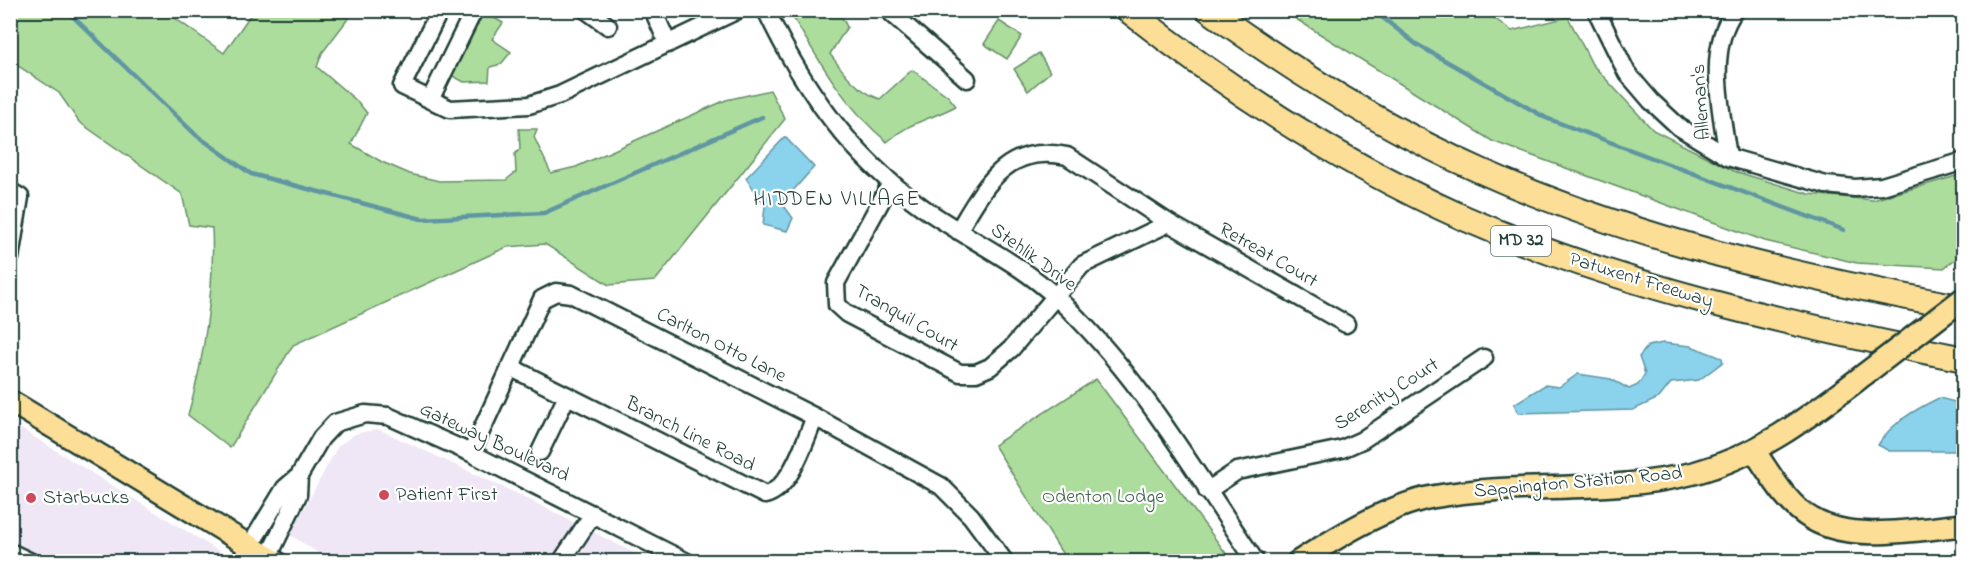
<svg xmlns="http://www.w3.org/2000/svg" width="1974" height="572" viewBox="0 0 1974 572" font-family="'Indie Flower',sans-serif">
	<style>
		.built { fill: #efe7f5 }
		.green { fill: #addd9d; stroke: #668d68; stroke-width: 1.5 }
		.water { fill: #8bd2ec; stroke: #6096a2; stroke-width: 1.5 }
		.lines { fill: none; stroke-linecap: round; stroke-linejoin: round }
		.stream { stroke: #6096a2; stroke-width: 4.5 }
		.minor-casing { stroke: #1f3d34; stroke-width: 21 }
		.major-casing { stroke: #1f3d34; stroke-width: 26 }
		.highway-casing { stroke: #1f3d34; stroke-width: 28 }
		.minor { stroke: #fff; stroke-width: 16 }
		.major { stroke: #fcde96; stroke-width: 21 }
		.highway { stroke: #fcde96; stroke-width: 24 }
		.major-bridge-casing { stroke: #1f3d34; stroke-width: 26; stroke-linecap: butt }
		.major-bridge { stroke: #fcde96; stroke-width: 21 }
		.poi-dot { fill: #d1495b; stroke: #fff; stroke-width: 2 }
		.labels { text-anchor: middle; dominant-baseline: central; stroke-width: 4.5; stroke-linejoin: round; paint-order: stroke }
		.shield { fill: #fff; stroke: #627771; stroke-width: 1.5 }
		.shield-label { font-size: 18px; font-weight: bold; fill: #1f3d34 }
		.street-label { font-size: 20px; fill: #1f3d34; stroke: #fff }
		.poi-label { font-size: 20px; fill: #1f3d34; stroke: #fff; text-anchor: start }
		.park-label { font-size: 20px; fill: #42654e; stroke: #fff }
		.neighbourhood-label { font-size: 21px; letter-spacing: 1.5px; fill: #1f3d34; stroke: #fff }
	</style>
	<rect width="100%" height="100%" fill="#fff"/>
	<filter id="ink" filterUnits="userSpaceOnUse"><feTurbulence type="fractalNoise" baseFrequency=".0167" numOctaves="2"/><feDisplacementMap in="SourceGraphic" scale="12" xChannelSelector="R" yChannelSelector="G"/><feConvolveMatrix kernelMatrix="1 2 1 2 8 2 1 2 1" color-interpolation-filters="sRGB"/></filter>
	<g filter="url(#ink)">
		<path class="built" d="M10,422l101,63 124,76h-224z
			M378,429l144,67 128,65h-319l-41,-26 48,-89 17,-12z"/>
		<path class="green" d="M10,11h155l59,42 29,-42h101l-32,42 -5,14 41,35 9,11 -16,31 31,18 28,12 29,7 67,-1 10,-8 -1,-18 5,-5 -1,-20h18l-3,8 17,36 25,-6 150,-67 44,-10 15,29 -130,162 -46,4 -64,-41 -38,3 -214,98 -63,103 -42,-33c16,-55 27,-130 24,-187l-23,-3 -7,-31 -103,-72 -20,-29 -48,-32z
			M482,11l21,12 -11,16 19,13 -10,12 -11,3 -1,14 -25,1 -15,-8z
			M815,11c17,-1 25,-1 32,16l-17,27c14,19 27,37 50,45l32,-29 36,26 8,10c-27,14 -47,16 -69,36 -41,-34 -66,-78 -93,-123z
			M1283,11h201l28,20 56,-14 24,47 61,66 81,41 75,23 64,6 90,-26v79l-19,15 -87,-5 -92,-22 -273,-100z
			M999,21l23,15 -15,23 -23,-15z
			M1039,53l11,19 -22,19 -14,-22z
			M1096,379l132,177 -9,6 -152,-1 -73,-116z"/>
		<path class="water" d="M785,137l29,30 -32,36 11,15 -6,13 -24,-6 2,-19 -19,-28z
			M1663,343l28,3 31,12 1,4 -24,18 -28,3 -12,15 -26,12 -115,3 -4,-9 31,-19 14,2 19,-13 33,5 18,10 9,-4 7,-11 -6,-17 9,-11z
			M1939,398l24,6v47h-74l-11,-6c13,-22 38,-36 61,-47z"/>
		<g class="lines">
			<path class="stream" d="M66,10l130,125 55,39 171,45 122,-6 218,-96
				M1373,10l43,34 130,74 298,112"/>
			<defs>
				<path id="minor" d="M440,10l-38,76 48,23 79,-4 31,-10 178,-85
					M586,10l22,16
					M653,10l15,34
					M766,10c37,79 85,146 156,197 43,31 96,54 135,91 81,75 137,173 199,264
					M888,10l79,69
					M1596,10l31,63 24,28 28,26 49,30 98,28 29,3 27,-2 82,-25
					M430,100l44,-90
					M1728,157c-6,-45 -23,-107 7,-147
					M891,183l-55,100 1,22 10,9 113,59h16l14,-6 21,-18 71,-84 87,-42
					M10,191l10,6 -10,61
					M958,231c27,-45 48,-88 109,-75l102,67 177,101
					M510,367l255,128c26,-6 40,-55 50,-78
					M540,452l27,-56
					M471,453l71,-154 14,-7 15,2 244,123 126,69 30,30 34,46
					M1207,491l30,-20 105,-22 20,-9 122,-82
					M10,552l21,10
					M240,562l45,-74 14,-12 22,-38 14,-15 30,-9 23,2 83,37 216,109
					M266,562l32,-67 1,-19
					M561,562l32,-48"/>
				<path id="major" d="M10,401l266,161
					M1755,452c16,23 32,53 57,67 40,24 107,10 152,6
					M1298,562c39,-25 89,-56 134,-65 86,-16 177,-2 262,-24 67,-18 117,-58 171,-99"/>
				<path id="highway" d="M1128,10c104,82 215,154 336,208 160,70 329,107 500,141
					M1209,10c86,62 175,118 272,161 154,69 318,106 483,137"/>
			</defs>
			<use href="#minor" class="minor-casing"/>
			<use href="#major" class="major-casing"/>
			<use href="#highway" class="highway-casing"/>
			<use href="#minor" class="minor"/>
			<use href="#major" class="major"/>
			<use href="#highway" class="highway"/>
			<defs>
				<path id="major-bridge" d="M1865,374l99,-76"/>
			</defs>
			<use href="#major-bridge" class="major-bridge-casing"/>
			<use href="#major-bridge" class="major-bridge"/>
		</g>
	</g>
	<g class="poi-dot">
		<circle cx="384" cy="495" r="6"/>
		<circle cx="31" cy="498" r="6"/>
	</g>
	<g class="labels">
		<rect class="shield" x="1491" y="226" width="60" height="30" rx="4.5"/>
		<g class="shield-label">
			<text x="1521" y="241">MD 32</text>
		</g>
		<g class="street-label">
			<text transform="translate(1702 102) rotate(-94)">Alleman's</text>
			<text transform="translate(1268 256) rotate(30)">Retreat Court</text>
			<text transform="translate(1033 258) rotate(36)">Stehlik Drive</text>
			<text transform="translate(1641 281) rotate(17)">Patuxent Freeway</text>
			<text transform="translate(906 319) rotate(30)">Tranquil Court</text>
			<text transform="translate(721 346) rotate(27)">Carlton Otto Lane</text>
			<text transform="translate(1387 395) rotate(-32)">Serenity Court</text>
			<text transform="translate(690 435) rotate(27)">Branch Line Road</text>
			<text transform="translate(494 443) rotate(25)">Gateway Boulevard</text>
			<text transform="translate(1578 483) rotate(-5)">Sappington Station Road</text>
		</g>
		<g class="poi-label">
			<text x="396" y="495">Patient First</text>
			<text x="43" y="498">Starbucks</text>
		</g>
		<g class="park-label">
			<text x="1103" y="497">Odenton Lodge</text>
		</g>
		<g class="neighbourhood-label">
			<text x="837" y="200">HIDDEN VILLAGE</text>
		</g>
	</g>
	<rect width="1974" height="572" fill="none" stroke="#fff" stroke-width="36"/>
	<rect x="18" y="18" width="1938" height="536" fill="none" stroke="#1f3d34" stroke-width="2" filter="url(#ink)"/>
</svg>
